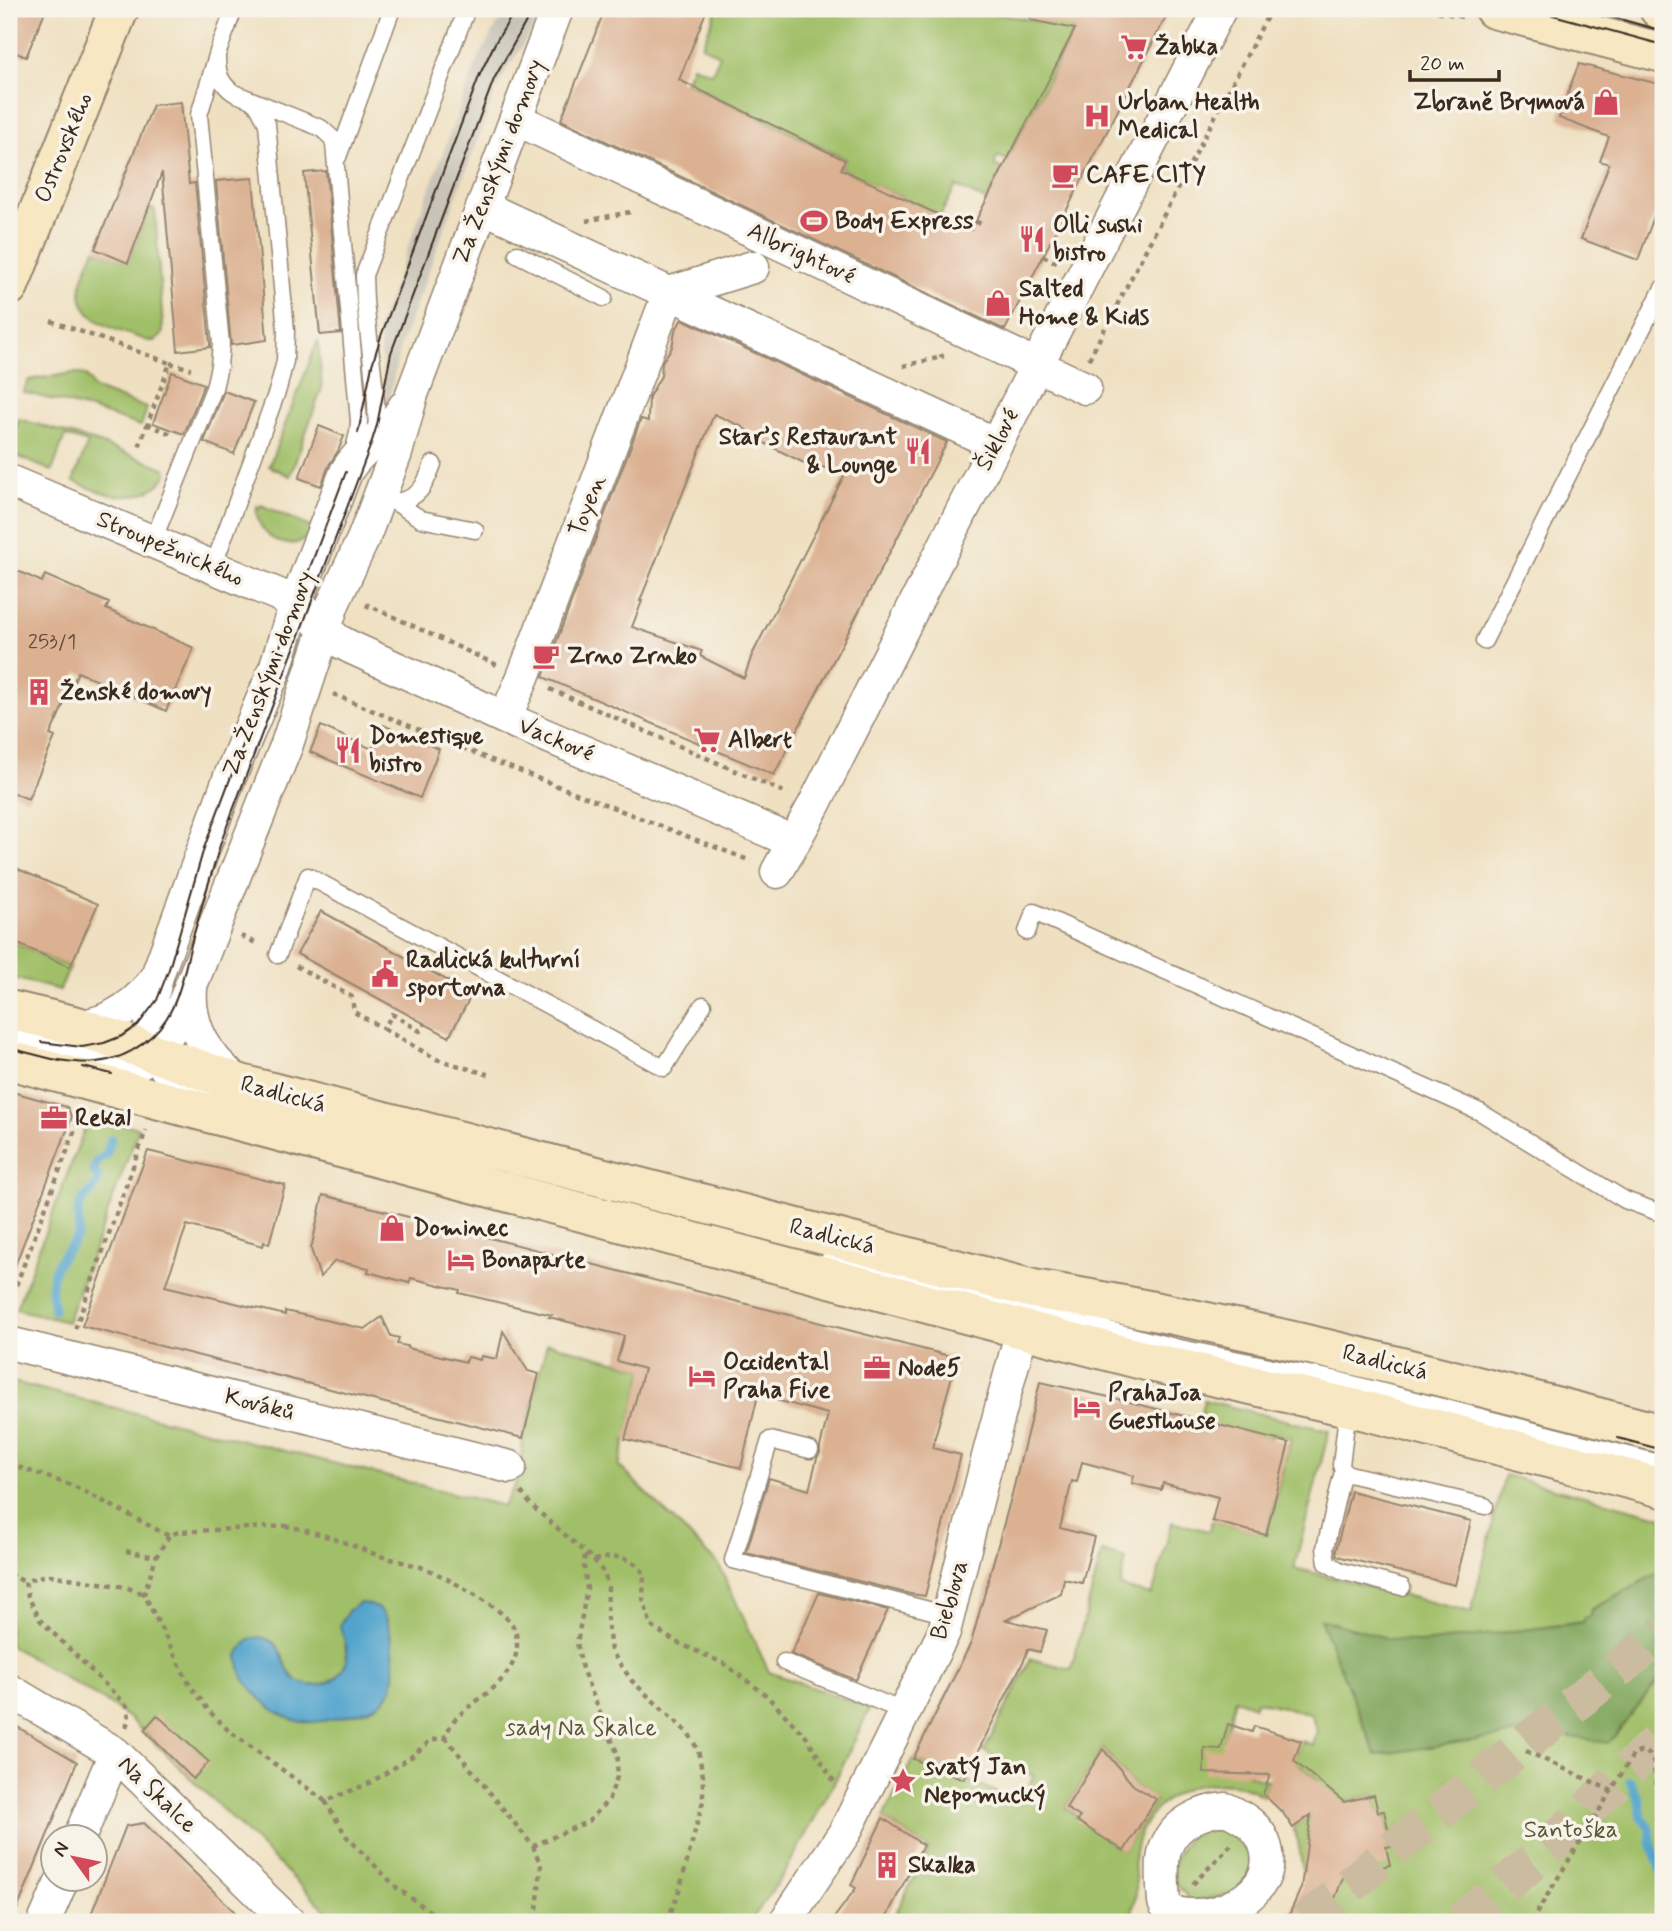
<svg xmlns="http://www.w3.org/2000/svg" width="1672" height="1931" viewBox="0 0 1672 1931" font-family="Mynerve,sans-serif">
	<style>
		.industrial { fill: #c8c4b8 }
		.green { fill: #a0bf67; stroke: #6e7442; stroke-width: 2; fill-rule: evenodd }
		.forest { fill: #80a65c; stroke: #5e683d; stroke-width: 2 }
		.water { fill: #52a4cd; stroke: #466776; stroke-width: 2 }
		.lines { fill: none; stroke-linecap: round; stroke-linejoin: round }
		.stream { stroke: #52a4cd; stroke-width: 9 }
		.building { fill: #dbb192; fill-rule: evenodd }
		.highway-tunnel { stroke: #cbbca0; stroke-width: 38; stroke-dasharray: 38 19; stroke-linecap: butt }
		.lane-casing { stroke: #958570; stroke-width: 19 }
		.street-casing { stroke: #958570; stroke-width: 35 }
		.secondary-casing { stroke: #958570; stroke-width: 42 }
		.path { stroke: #958570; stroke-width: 4.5; stroke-dasharray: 5 5; stroke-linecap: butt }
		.lane { stroke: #fff; stroke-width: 16 }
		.street { stroke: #fff; stroke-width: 32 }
		.secondary { stroke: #f7e8c3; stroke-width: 38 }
		.tram { stroke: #3b2a1e; stroke-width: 2 }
		.labels { text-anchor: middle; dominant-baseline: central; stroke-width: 7; stroke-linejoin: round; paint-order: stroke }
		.number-label { font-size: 21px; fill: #634c3b }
		.poi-label { font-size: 24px; font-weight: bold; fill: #3b2a1e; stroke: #f7f3e8; text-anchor: start }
		.street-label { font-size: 24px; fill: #3b2a1e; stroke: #f7f3e8 }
		.park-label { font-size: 24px; fill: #595734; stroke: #f7f3e8 }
	</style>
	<rect width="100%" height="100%" fill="#f7f3e8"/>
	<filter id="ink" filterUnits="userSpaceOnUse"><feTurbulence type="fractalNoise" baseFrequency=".0143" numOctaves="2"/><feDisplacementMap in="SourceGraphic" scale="14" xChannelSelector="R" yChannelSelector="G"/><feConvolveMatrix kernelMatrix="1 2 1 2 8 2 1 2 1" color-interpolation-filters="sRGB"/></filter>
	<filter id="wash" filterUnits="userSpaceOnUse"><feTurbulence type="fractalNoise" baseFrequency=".00686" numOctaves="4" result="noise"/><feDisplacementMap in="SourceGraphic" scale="28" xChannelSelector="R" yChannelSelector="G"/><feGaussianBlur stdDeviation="1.57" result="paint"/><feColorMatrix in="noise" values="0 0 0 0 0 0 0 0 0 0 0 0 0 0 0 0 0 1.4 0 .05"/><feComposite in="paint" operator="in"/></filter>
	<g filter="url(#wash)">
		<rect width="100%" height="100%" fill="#efe0c1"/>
		<path class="industrial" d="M506,9h37l-11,21 -26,41 -10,20 -96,256 -13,61 -9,-80 95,-256 8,-18z"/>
		<path class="green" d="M717,9h219l33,6 3,-6 103,19 -68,132 -9,-4 -4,9 9,4 -17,32 -30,-15 -16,30 -99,-47 4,-10 -160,-76 7,-17 20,7 8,-18 -18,-9z
			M149,208l6,1 8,121 -1,5 -7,6h-6c-27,-10 -72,-17 -68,-55 2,-13 9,-25 14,-37l33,13z
			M318,340l4,48 -32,88 -21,-10z
			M73,373c12,0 16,4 20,15l54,20 -6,18 -48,-16 -70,-18 6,-12z
			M19,419l77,23 66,25 4,2 1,5c-4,7 -9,12 -17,16 -27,14 -51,2 -77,-9l15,-38 -23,-7 -13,35 -43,-18z
			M261,505l49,22 1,8c-5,3 -10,7 -15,8 -21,5 -42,-16 -39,-37l3,2z
			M9,940l61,27 -10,23 -51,-13z
			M89,1117l50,11 -72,194 -51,-13z
			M547,1343l97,26 -25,97 100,99 50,107 101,36 -36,75 -49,89 -35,50h-412l-209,-204 -21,-15 -99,-58v-264l494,125 12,-21 5,-15 3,-32zM349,1610l38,9 7,46 -2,24 -138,2 -12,-17 -4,-18 44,-1c3,9 6,19 13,25 18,13 50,1 51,-22 1,-12 -3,-23 -5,-34z
			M1204,1400l125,31 -35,137 177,44 34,-137 158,42v53l-72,39 -1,7 -6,6 -160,21 -38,-5 -65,-18 55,135 160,-24 73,12 54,-69v248h-342l3,-2 13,-45 -34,-3 -5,-31 -5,-13 25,-18 1,-29 -20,-16 -6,-2 8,-22 12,4 4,-14 -7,-18 -54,-12 -2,5 -19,-7 -11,41 1,27 43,14 -5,15c-19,-13 -41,-15 -63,-11 -33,6 -59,34 -65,67 -2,13 1,25 1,38 0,11 -4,22 -7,32h-238l38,-73 -46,-31 30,-59 109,43 12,-26 -50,-25 47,-92 40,10 31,-117 24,7 -6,28 31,8 4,-10 17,-63 37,9 3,-10 54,13 25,-96 -18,-5 -2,6 -72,-18zM1103,1749l30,36 23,15 -32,50 -58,-42zM1374,1795l4,17h6l8,33 -6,2 -56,-42z
			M1229,1824l28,27 -14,41 -57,11v-8c-26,-24 -7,-43 8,-66z"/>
		<path class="forest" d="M1663,1570v104l-54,69 -73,-12 -160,24 -56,-136 66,19 38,5 160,-21v-4l6,-2 1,-6z"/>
		<path class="water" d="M360,1603c17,1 26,9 29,25 4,19 8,41 3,59 -5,17 -23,23 -38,27 -15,4 -38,10 -53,8 -24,-5 -46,-25 -58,-46 -3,-6 -4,-14 -5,-21 6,-11 14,-22 29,-16 18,6 15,33 31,42 18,10 42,2 48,-19 3,-11 -3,-26 -6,-37l9,-15z"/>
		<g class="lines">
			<path class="stream" d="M54,1310c-3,-18 -5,-33 5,-49 6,-11 14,-14 19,-27 3,-11 -4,-22 4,-33 8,-10 10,-5 16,-21l-4,-10 3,-9 9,-6 5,-16
				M1630,1781l9,18 3,18 8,12 1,13 10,29 2,3"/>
		</g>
		<g id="blocks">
			<path class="building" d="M9,9h37l-20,48 -17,-7z
				M605,9h102l-28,71 166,80 -4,9 130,61 104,-201 -45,-9 1,-11h139l-165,321 -444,-210z
				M1579,64l84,21v107l-25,68 -57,-21 28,-75 -9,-3 9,-24 -50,-19 15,-42z
				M181,102l8,82 6,-1 15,161v3l-32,4 -16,-179 -34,91 -33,-14 58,-144z
				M326,171l15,162 -21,2 -16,-162z
				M253,178l14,162 -36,5 -15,-164z
				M682,319l265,123 -173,333 -231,-98 98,-258 7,2 1,-24 12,-21 1,-14 10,-15 3,-16zM714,414l29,13 19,15 44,22 40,8 -94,183 -8,23 -44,-22 2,-5 -70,-24 10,-26h-2z
				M172,372l32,12 -20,50 -31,-11z
				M224,391l30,11 -20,52 -30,-12z
				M319,426l25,10 -6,15 -9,14 -8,21 -22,-8z
				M9,567l33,15 3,-7 64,28 -3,6 88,39 -28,63 -88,-39 -28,63 5,2 -27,62 -19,-8z
				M383,725l56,24 -19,49 -110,-46 11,-26 51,23z
				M9,865l89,39 -28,63 -61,-27z
				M321,911l151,83 -23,43 -152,-83z
				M9,1091l58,16 5,10 -61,159h-2z
				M148,1151l137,34 -16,59 -5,-2 -1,4 -76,-21 -22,61 120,29v-4l80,18 17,-12 9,19 8,2 -2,6 10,2v2l59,14 2,-5 12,3 1,-4 16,3 6,-28 25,40 11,3 -16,64 -441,-112z
				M323,1195l634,163 -25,90 29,7 -36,141 -15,-2 -164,-41 23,-75 40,12 8,-32 3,-5v-6l8,-33 -70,-19 -17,73 -116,-29 19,-70 -27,-8 7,-25 -75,-19 3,-2 -93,-22 1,-3 -49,-12 -2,5 -41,-11 1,-4 -34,-7 -15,16 -9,-28z
				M1040,1382l78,17 171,44 -23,92 -54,-14 6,-24 -55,-14 -2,7 -14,-3 -15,-4 2,-7 -52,-14 -5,20 -5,-1 -12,47 34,9 -12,46 -18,-4 -3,15 -55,26 41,10 -7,22 -12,-3 -3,9 -61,121 -51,-20 58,-116 41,-149z
				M1351,1491l120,30 -16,64 -118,-29 -1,-6z
				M819,1593l69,17 -32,70 -65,-26z
				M157,1715l52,47 -16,17 -49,-49z
				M9,1722l68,40 -65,160h-3z
				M1228,1724l24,8 2,-6 47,15 -7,20 50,41 30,-7 4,17 6,-1 8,35 -6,1 4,18 -46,10 -12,31 -9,16h-37l15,-34 10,-73 -18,13 -10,-15 -20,-19 7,-19 -66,-2v-25l17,1z
				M1103,1749l30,36 23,14 -32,52 -47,-30 3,-4 -14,-9z
				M883,1818l40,27 -39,77h-53l25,-34 -5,-3z
				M144,1823l101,99h-157l38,-96z"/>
		</g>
	</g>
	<g filter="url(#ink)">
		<use href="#blocks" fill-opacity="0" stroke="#958570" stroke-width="2"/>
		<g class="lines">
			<path class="highway-tunnel" d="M1306,1922l118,-98 239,-191
				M1460,1922l75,-62 128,-124"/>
			<defs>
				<path id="lane" d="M217,58c0,16 4,26 17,35l87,35 11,10 2,6 25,277 -1,12 -5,20
					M338,157l54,-148
					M517,254l87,44
					M377,438l-1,-37 -11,-100 -1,-26 103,-266
					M380,497l15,5 26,17 54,11
					M395,502c25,-3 30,-17 38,-38
					M153,541l61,-153 5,-22 2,-22 -22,-229 19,-63 16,-43
					M213,567l65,-178 7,-28 1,-30 -19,-207 -8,-17 -7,-6
					M1484,641l179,-353
					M1027,932l7,-20 446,200 145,88 38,14
					M278,955l30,-79 356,192 39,-63
					M9,1034l116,30
					M830,1258l345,89 158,32 330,85
					M1348,1407l-7,58 2,6 6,3 136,32
					M810,1450l-40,-10 -37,120 215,55
					M1343,1471l-18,77 2,15 14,8 61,16
					M784,1662l121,50"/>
				<path id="street" d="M516,119l569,269
					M483,207l513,237
					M669,293l84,-26
					M9,481l270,114 28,17 30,28 13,7 155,71 289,124
					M505,718l18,-41 146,-384
					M777,872l37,-67 160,-318 246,-478
					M191,988c-3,38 16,70 46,93
					M77,1026c33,-1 64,-24 81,-52
					M82,1078c51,-4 74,-18 98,-65l107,-269 46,-140 31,-67 32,-84 16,-59 145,-385
					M214,1112c-32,-19 -63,-51 -64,-91 -1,-16 4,-33 8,-48l71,-194 46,-110 20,-64 51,-133c15,-26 44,-39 58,-65
					M9,1343l501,124
					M9,1690l106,63 174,169
					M1226,1809c19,9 34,18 40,39 15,57 -81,83 -101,57 -2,-4 -1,-10 -2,-16 0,-13 -2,-29 3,-42 10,-25 36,-36 60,-38z
					M80,1836l35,-83
					M44,1922l19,-44
					M785,1922l60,-90 99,-200 45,-179 44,-164"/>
				<path id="secondary" d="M1494,9l169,44
					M1659,9l4,1
					M9,286l110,-277
					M9,1010l68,16 164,58 792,205c213,35 421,91 630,145
					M9,1060l1013,269 128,33 216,49 297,77"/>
			</defs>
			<use href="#lane" class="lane-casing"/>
			<use href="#street" class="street-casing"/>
			<use href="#secondary" class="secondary-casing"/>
			<path class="path" d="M1428,9l34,8
				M967,217l16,8
				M586,221l49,-10
				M1043,256l14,7
				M51,321l119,42 -31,84
				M1089,359l182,-350
				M170,363l21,6
				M903,366l39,-9 -1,-3
				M147,424l24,10
				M367,608l1,-3 129,60
				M550,689l238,105
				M333,694l168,70 250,97
				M241,936l17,8
				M296,966l56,31 2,15 30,17 8,-15 28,17 5,-8
				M384,1029l52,30 57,17
				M9,1304l72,-190
				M75,1329l71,-199
				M9,1464l65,22 95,50
				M521,1492l11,14 62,54 10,13 4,14 -1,31 4,33 21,30 57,53 9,16 5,26v25l-23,87 -13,34
				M285,1526c31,5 58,16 87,27 18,7 39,10 57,17 20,9 74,38 84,56 5,9 5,22 2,32 -11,29 -38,40 -59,60 -5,5 -8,13 -11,19l-14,3 -20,17 -41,26 -45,18 -97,-71 -19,-19 -21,-29 -44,-88 12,-37 13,-21 9,-4z
				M126,1551l30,6
				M594,1560c24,-5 33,-6 50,13l-1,25 8,28 25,16 47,21 42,31 42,44 29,47
				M9,1574l16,8
				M126,1727l3,-9 -2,-12 -87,-86 -12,-24 -3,-14 12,-5 13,-2 75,12 19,7
				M445,1737l88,109 8,20 -5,56
				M1526,1751l86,40
				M325,1801l22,36 50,51 48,34
				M1658,1806l-3,18 8,9
				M533,1846l56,-25 20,-22 8,-22 1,-22 -36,-86 -5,-26 10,-55 -3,-22 1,-13
				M1193,1884l38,-39
				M1531,1922l102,-167 8,-4 8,3 4,6 5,44 5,10
				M1651,1922l12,-9"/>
			<use href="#lane" class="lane"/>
			<use href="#street" class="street"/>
			<use href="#secondary" class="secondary"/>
			<path class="tram" d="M1531,9l132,36
				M1584,9l79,22
				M358,433l14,-68 9,-29 99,-262 15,-31 21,-34
				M41,1042l41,5 22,-4 18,-7 16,-11 19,-25 12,-31 35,-121 142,-376
				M9,1048l51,13
				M52,1059c15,2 29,5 44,3 34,-3 65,-27 78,-58 9,-20 12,-42 18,-63 9,-33 19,-66 29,-99l150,-398 6,-19 14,-72 103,-274 39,-70
				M83,1067l29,7
				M1618,1438l45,12"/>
		</g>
	</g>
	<defs>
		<symbol id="supermarket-bare" viewBox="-9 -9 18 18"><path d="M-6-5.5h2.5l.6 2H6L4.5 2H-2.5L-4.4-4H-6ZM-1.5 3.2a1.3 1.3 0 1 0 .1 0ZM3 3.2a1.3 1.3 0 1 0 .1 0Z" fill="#d1495b" stroke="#f7f3e8" stroke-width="2.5" paint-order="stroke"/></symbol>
		<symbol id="shop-bare" viewBox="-9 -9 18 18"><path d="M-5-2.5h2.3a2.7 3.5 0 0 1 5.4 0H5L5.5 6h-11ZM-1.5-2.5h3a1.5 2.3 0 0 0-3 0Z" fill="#d1495b" stroke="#f7f3e8" stroke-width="2.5" paint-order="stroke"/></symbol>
		<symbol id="hospital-bare" viewBox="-9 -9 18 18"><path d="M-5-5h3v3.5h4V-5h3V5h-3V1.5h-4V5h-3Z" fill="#d1495b" stroke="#f7f3e8" stroke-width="2.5" paint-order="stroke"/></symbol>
		<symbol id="cafe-bare" viewBox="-9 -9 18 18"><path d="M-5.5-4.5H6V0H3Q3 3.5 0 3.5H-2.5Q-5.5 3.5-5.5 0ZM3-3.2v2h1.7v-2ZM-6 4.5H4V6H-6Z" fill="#d1495b" stroke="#f7f3e8" stroke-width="2.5" paint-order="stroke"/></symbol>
		<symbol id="stadium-bare" viewBox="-9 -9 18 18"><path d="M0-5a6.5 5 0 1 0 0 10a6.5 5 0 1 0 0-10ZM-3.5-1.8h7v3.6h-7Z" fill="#d1495b" stroke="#f7f3e8" stroke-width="2.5" paint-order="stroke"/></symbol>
		<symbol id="restaurant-bare" viewBox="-9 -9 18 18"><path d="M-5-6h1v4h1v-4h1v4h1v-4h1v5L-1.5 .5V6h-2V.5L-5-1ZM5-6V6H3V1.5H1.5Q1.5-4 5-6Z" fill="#d1495b" stroke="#f7f3e8" stroke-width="2.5" paint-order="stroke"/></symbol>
		<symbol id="building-bare" viewBox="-9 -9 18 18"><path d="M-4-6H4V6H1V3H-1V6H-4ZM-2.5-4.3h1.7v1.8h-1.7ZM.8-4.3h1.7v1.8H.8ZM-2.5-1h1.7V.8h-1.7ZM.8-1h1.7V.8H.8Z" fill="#d1495b" stroke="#f7f3e8" stroke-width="2.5" paint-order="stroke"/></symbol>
		<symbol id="civic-bare" viewBox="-9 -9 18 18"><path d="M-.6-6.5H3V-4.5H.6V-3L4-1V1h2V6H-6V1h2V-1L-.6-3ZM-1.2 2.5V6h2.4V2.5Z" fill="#d1495b" stroke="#f7f3e8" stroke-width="2.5" paint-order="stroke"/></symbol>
		<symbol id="office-bare" viewBox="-9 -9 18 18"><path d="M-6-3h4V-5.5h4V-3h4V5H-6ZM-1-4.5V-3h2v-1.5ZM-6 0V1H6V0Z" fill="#d1495b" stroke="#f7f3e8" stroke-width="2.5" paint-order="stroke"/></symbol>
		<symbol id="hotel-bare" viewBox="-9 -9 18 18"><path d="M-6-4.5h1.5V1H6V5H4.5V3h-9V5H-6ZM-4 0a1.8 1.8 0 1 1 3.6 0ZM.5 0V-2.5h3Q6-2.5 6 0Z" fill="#d1495b" stroke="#f7f3e8" stroke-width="2.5" paint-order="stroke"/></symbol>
		<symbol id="sight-bare" viewBox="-9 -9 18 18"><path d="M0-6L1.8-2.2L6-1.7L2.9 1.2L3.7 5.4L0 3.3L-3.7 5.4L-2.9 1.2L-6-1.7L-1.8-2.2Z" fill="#d1495b" stroke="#f7f3e8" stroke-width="2.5" paint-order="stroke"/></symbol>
	</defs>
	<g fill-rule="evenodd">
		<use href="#supermarket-bare" x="1115" y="28" width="38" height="38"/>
		<use href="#shop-bare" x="1587" y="83" width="38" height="38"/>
		<use href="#hospital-bare" x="1078" y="97" width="38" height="38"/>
		<use href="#cafe-bare" x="1046" y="156" width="38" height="38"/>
		<use href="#stadium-bare" x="795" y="202" width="38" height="38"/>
		<use href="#restaurant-bare" x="1013" y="220" width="38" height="38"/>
		<use href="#shop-bare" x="979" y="284" width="38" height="38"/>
		<use href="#restaurant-bare" x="899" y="432" width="38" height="38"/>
		<use href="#cafe-bare" x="527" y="637" width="38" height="38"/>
		<use href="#building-bare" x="20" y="673" width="38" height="38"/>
		<use href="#supermarket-bare" x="688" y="721" width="38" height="38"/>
		<use href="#restaurant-bare" x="329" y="731" width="38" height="38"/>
		<use href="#civic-bare" x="366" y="955" width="38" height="38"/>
		<use href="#office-bare" x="35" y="1099" width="38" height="38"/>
		<use href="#shop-bare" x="373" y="1209" width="38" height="38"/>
		<use href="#hotel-bare" x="442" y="1241" width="38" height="38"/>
		<use href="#office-bare" x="858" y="1349" width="38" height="38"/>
		<use href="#hotel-bare" x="683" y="1357" width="38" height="38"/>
		<use href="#hotel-bare" x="1068" y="1388" width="38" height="38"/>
		<use href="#sight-bare" x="884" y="1762" width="38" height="38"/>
		<use href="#building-bare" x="868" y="1846" width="38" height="38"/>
	</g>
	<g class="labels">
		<g class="number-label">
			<text x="52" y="642">253/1</text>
		</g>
		<g class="poi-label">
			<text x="1155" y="47">Žabka</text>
			<text x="1118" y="102">Urban Health<tspan x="1118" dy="28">Medical</tspan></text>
			<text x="1585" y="102" text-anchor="end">Zbraně Brymová</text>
			<text x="1086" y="175">CAFE CITY</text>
			<text x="835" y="221">Body Express</text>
			<text x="1053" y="225">Olli sushi<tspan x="1053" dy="28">bistro</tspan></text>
			<text x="1019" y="289">Salted<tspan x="1019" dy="28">Home &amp; Kids</tspan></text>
			<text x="897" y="437" text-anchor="end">Star’s Restaurant<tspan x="897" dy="28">&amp; Lounge</tspan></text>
			<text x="567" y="656">Zrno Zrnko</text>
			<text x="60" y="692">Ženské domovy</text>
			<text x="369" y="736">Domestique<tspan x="369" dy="28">bistro</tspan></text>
			<text x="728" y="740">Albert</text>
			<text x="406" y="960">Radlická kulturní<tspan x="406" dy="28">sportovna</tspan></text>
			<text x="75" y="1118">Rekal</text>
			<text x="413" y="1228">Dominec</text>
			<text x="482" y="1260">Bonaparte</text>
			<text x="723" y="1362">Occidental<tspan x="723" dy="28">Praha Five</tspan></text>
			<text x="898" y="1368">Node5</text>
			<text x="1108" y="1393">PrahaJoa<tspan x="1108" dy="28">Guesthouse</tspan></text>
			<text x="924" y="1767">svatý Jan<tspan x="924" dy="28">Nepomucký</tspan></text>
			<text x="908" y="1865">Skalka</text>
		</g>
		<g class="street-label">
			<text transform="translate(64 148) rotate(-68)">Ostrovského</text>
			<text transform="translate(499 162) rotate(-69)">Za Ženskými domovy</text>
			<text transform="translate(801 254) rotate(25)">Albrightové</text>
			<text transform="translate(998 440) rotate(-62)">Šiklové</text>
			<text transform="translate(588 506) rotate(-69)">Toyen</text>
			<text transform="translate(170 549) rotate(23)">Stroupežnického</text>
			<text transform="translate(269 674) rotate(-69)">Za Ženskými domovy</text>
			<text transform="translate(556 740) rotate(23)">Vackové</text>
			<text transform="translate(283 1095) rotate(15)">Radlická</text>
			<text transform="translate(832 1237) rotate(14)">Radlická</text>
			<text transform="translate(1385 1363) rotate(14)">Radlická</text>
			<text transform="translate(259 1405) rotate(14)">Kováků</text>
			<text transform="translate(950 1600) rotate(-74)">Bieblova</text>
			<text transform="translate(157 1795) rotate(44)">Na Skalce</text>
		</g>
		<g class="park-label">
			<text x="581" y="1728">sady Na Skalce</text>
			<text x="1571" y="1830">Santoška</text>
		</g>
	</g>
	<rect width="1672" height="1931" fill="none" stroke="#f7f3e8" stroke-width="35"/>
	<g transform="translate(74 1858) rotate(303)"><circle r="33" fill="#f7f3e8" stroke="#aca397" stroke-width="2"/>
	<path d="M0-5L12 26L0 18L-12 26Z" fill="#d1495b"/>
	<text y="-10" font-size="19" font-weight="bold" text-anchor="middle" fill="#3b2a1e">N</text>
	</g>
	<path d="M1410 70v10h89v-10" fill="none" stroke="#3b2a1e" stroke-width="3.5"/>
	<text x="1420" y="70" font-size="21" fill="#3b2a1e" stroke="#f7f3e8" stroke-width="5" paint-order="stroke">20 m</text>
</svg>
